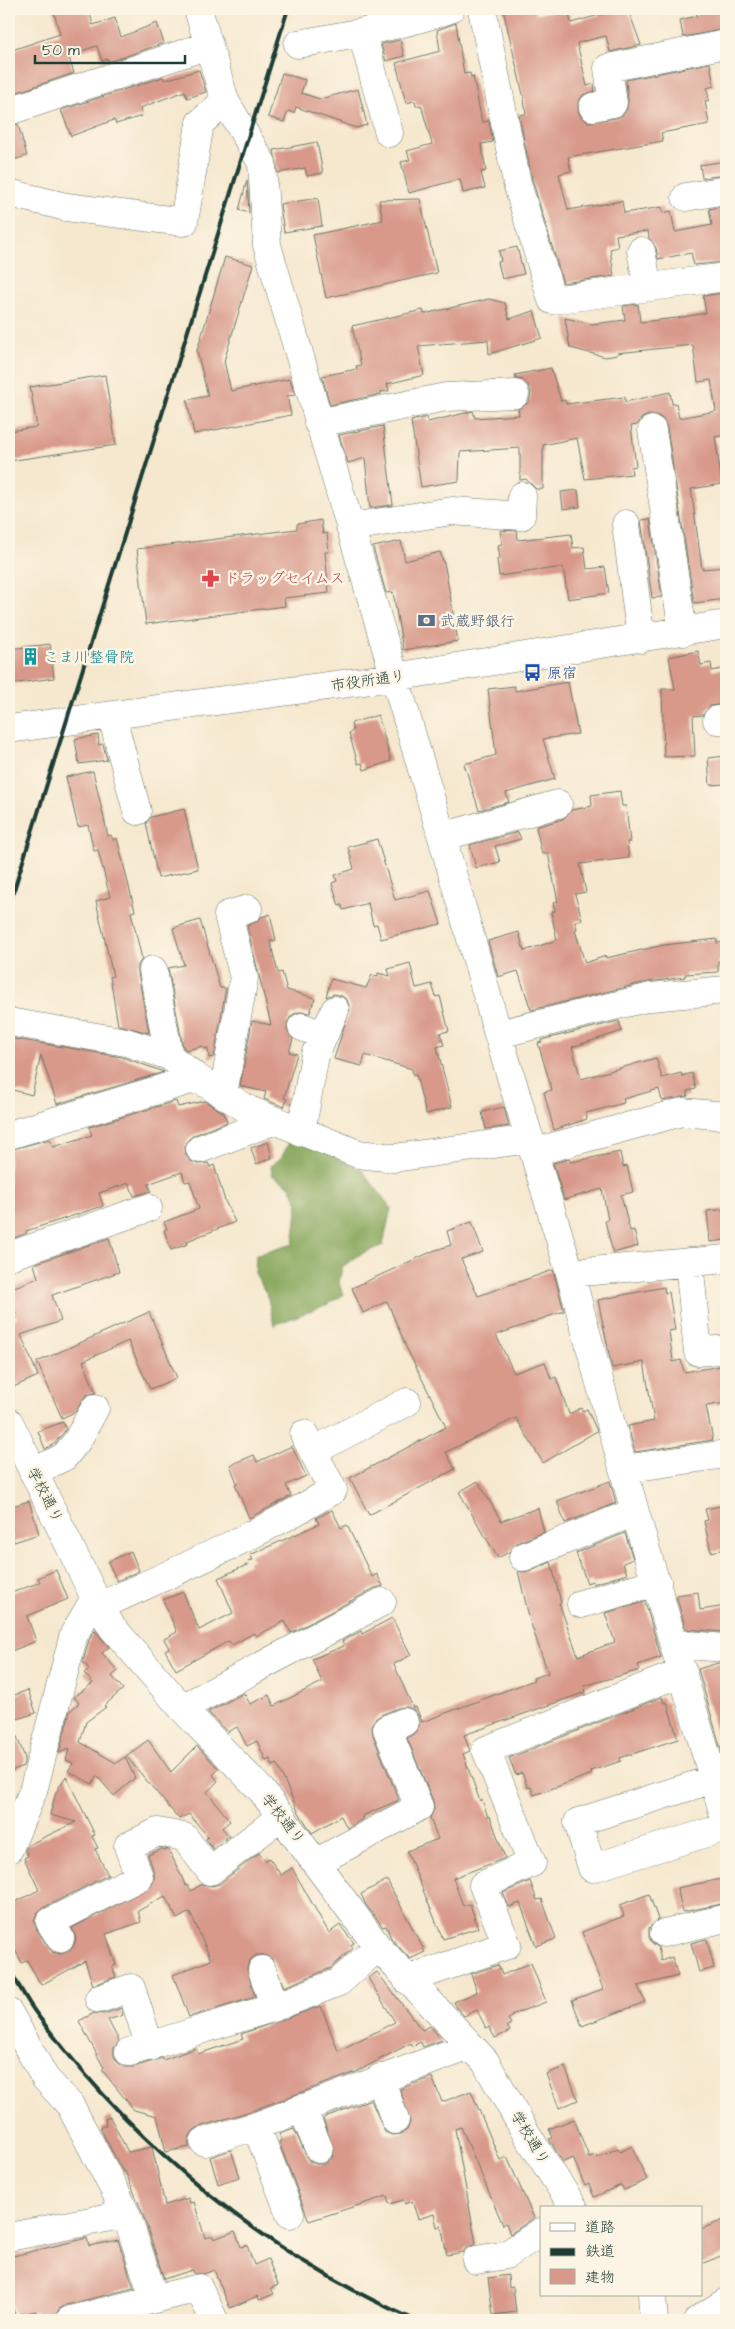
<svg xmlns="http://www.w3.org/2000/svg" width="735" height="2329" viewBox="0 0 735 2329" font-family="'Architects Daughter','Klee One',sans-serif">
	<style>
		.forest { fill: #85a65a; stroke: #527247 }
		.building { fill: #d8998a }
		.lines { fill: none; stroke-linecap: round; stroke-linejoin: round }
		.minor-casing { stroke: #6a796a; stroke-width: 29 }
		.minor { stroke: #fff; stroke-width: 28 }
		.rail { stroke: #1f3d34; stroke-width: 4 }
		.labels { text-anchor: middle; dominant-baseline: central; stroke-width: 5; stroke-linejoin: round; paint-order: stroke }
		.health-label { font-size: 15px; fill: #be3a42; stroke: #fcf5e5; text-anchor: start }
		.service-label { font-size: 15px; fill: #4e5e75; stroke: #fcf5e5; text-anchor: start }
		.culture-label { font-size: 15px; fill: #0d838f; stroke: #fcf5e5; text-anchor: start }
		.transit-label { font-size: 15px; fill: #164399; stroke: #fcf5e5; text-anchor: start }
		.street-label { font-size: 15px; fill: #1f3d34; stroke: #fcf5e5 }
	</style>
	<rect width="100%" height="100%" fill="#fcf5e5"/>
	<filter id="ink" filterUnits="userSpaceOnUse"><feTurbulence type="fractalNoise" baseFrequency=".02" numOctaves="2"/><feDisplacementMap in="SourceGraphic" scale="10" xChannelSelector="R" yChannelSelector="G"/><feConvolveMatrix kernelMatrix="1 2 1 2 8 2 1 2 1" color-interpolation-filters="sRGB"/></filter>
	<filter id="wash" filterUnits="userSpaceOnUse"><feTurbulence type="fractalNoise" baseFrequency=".0096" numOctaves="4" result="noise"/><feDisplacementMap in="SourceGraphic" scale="20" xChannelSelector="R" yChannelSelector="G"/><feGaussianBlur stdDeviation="1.12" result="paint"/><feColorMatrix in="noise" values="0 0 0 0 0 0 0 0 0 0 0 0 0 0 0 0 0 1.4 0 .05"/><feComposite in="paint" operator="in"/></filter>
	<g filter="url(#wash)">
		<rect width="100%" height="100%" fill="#f6e8cf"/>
		<path class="forest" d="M299,1140l63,30 29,38 -8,37 -22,9 -19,13 -3,16 4,12 -15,9 -54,21 -7,-30 -12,-22 1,-18 37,-11 5,-41 -8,-17 -18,-11 -1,-9 11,-9 7,-15z"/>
		<g id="blocks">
			<path class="building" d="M53,9h36l4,16 22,-7 6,19 36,-14 7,20 -55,19 -1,-3 -6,2 -5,-15 -29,9 6,18 -65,22v-44l51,-17z
				M503,9h31l1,5 33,-5 3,14 49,-14h8l13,36 -31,7 -4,-16 -29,7 10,43 7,-2 1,7 -12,4 -5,7v9l3,6 7,5 28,-4 7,-3 4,-6 1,-8 -2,-21 84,-17 4,23 -7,2 2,12 -4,1 4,23 -48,9 2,8 -95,16 3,14 -12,3 9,36 54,-9 2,12 38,-6 1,6 8,-2 4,21 37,-7 -3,-16 17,-3v56l-32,3 -3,-12 -33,6 -2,-11 -7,-10 -1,-7 -32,4 2,12 -8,2 4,27 -51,7 -31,-104 -13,-64 7,-1 -2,-15z
				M695,9h31v20l-43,8 -3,-17 17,-4z
				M456,23l8,51 6,-1 1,4 2,-1 9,46 7,-1 4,21 -12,2 5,27 -5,1 4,16 -22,5 -3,-14 -51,14 -8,-31 9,-2 -3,-9 25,-7 -11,-39 -5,1 -1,-5 -9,2 -10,-40 44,-12 -3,-21z
				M400,40l4,16 -18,5 -5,-17z
				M199,70l7,22 -19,6 -2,-7 -45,17 2,8 -26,8 -2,-4 -43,16 -10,-26 102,-33 2,3z
				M282,73l23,7 -4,13 19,6 38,-10 9,36 -11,3 -60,-21 -2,6 -6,-2 -4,11 -16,-5z
				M18,124l9,32 -14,4 -4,-13v-21z
				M317,142l6,31 -16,3 -2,-8 -27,5 -4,-23z
				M726,161v14l-24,3 -2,-13z
				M247,180l2,33 -10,-3z
				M318,198l4,28 -38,6 -4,-28z
				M420,199l17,74 -111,25 -13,-63 70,-15 -4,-20z
				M517,247l7,27 -22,5 -4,-17 3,-1 -2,-10z
				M225,257l28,8 -29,96 7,30 59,-12 5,16 -8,1 4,19 -97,19 -7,-34 21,-4 -11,-45z
				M723,293l3,24v118l-11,2 7,47 -31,5 11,80 24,-2v32l-32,4 -27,-175 -3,-8 -7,-5h-8l-7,3 -5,7 -6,1 5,40 -5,1 1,7 -47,5 -8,-41 -34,7v44h-7l-10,-10 -6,1v-32l-60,4 -1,29 -38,6 -10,-66 16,-4 1,5 41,-10 4,-1 2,7 44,-3 -1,-6 11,-7 2,-9 -3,-8 -5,-5 -7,-1 -1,-4 36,-7 10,33 4,-1 1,4 59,-7v5l45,-10 2,12 4,-1 3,15 37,-7 -5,-31 -13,2 -5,-37 -76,8v2l-11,2 -36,-9 -5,-30 27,6 33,-4 -2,-14 15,-2 2,18 37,-4 29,-5 -3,-17z
				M489,299l16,4 4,16 25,-8 8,27 -53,16 -1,-14 -70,6 6,29 -37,9 2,7 -8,1v2l-51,11 -8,-29 35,-7 -1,-3 5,-1 -9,-39 71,-16 1,4z
				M105,375l11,70 -107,16v-30l28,-4 -7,-40z
				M383,426l10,79 -23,3 -5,-50 -17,5 -9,-28z
				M578,490l2,17 -17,2 -2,-17z
				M650,519l12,78 -10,1 -11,-78z
				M321,520l2,14 4,-1 2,19h-4l4,41 -45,5 1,8 -139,18 -9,-75 160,-20v-5z
				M500,530l17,1 1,9 53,-6 2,14 11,-1 3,22 18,-2 4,26 -41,6 -5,-32 -64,9 -2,-17h3l-2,-14 4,-1z
				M401,541l4,20 35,-9 5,15 13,74 -55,9 -10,-58 -7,1 -13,-46z
				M50,644l4,34 -43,6 -2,-35z
				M698,651l3,14 10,-2 1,8 14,-3v36l-16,2 -7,9 -10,1 2,40 -31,1 -2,-68h13l-6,-32z
				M568,682l10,52 -35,5 12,40 -49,14 3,9 -30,8 -15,-46 32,-9 -8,-66 27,-3v5z
				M378,715l13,46 -27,9 -2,-7 -4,1 -9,-31 4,-2 -2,-8z
				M98,735l1,10 4,-1 4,16 -28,4 -4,-25z
				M726,756v28l-16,1 -2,-27z
				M93,771l15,65 3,-1 2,5 4,-2 18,73 -4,1 11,47 -4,6v8l11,60 -31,-8 -8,-48 3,-1 -17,-75 14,-4 -12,-47 -4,1 -6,-26 -10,2 -12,-50z
				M620,791l2,15h4l4,36h-3l2,16 -49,6 6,28 -11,2 7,26 -7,1 2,8 -2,1 10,33 21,-7v2l58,-13 53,-6v4l9,-1v18l-8,1v11l-33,2v3l-38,5 -116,28 -13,-39 -20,6 -10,-36 31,-9 5,19 33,-11 -6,-28 4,-1 -2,-8 5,-1 -10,-49 -6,1 -6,-27 27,-8 9,-9 20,-4 -1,-11z
				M184,809l14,60 -40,9 -12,-55 5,-6z
				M518,832l3,7 -26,7 5,16 -24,6 -6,-23z
				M377,839l18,61 35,-9 11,33 -60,15 -4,-15 -4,1 -5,-22 -25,7 -1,-5 -3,1 -7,-23 5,-2 -2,-6 19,-6 -6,-22z
				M270,914l6,26 -6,1 8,32 4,-1 5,18 28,8 -5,15 -11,-1 -7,3 -5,7v8l6,9 -4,13 8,2 -13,44 3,1 -3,8 -20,-8 2,-7 -26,-6 12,-65 19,4 -24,-99 12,-6 2,-3z
				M200,920l20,68h6l-12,69 -5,1 -1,-10 -4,1 -1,-3 -17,4 -3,-3 -15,-79 16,-3 -11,-37z
				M410,963l6,25 16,-4 4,13 4,-1 9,35 -9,2 4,12 -7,2 15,60 -26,7 -10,-39h-3l-1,-6 -47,-14 -3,11 -28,-7 16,-51 -3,-8 -5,-4 -8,-2 -8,3 5,-18 35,9 6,-13 6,2v-4l12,3 -2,-7z
				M619,1021l3,10 -50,16 9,32 75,-21 6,20 19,-5 1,3 10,-3 4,16 -9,2 1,5 -26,5 -3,-12 -36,10 1,4 -38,10 1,6 -33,11 -10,-38 8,-2 -14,-47 4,-1 -1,-2z
				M9,1038l113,19 42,15 -107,32 -16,-49 -9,40 -23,-6z
				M176,1101l2,6 27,-6 19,12 3,9 -33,13 -6,5 -3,7 1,8 5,6 7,3 10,-1 2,4 4,-2 11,36 10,21 -48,19 1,3 -17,6 -7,-20 3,-1 -3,-7 35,-13 -9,-28 -5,1 -3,-10 -34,12 3,7 -17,5 -5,-13 -30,10 4,13 -77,25 1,2 -18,7v-90l41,-11 3,8 39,-12 -3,-8z
				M504,1107l5,19 -23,3 -4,-17z
				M268,1142l4,16 -16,6 -5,-16z
				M620,1152l3,15 4,-1 6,26 -12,3 9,36 4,-1 4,16 -25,7 -8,-32 3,-1 -6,-31 -38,11 -11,-37 16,-4 2,3z
				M726,1209v31l-16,2 -3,-31z
				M472,1222l11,30 -22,7 17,37 75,-26 11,41 -68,24 18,38 31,-11 6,17 5,-2 13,37 12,-6 2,3 4,-2 10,22 -54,32 -27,-45 -70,34 9,17 -86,46 -19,-37 96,-51 -39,-78 -20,-48 -24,12 -11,-25 81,-37 18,-6 -4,-14z
				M109,1238l10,34 -67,23 9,26 -40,14 17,41 -29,13v-82l5,12 3,-1 -8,-23v-6l29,-11 -4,-14z
				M664,1287l1,6 4,-1 6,38 -6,1 4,31 8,-2 3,12 37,-6 5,37 -20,3 7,34 -78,12 -7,-26 26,-5 -10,-59 -32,6 -14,-68z
				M149,1312l28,66 -27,11 -22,-48 -45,20 13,32 -10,2 -11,17 -13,6 -25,-56z
				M63,1422l3,7 -2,3 -10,12 -9,5 -7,-18z
				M292,1446l14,30 -20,9 5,11 -42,22 -14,-34 2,-1 -7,-18 24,-10 3,7z
				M478,1481l23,40 37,-13 6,24 -27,11 -8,9 -11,6 -39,-66z
				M610,1481l6,22 -51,20 -8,-22z
				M29,1501l10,33 -25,8 -5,-15v-20z
				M726,1505v44l-15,3 -7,-31 4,-1 -3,-11z
				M332,1510l9,18 6,-3 25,52 5,-3 6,12 -8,2 -84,45 -6,-12 -29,15 -2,-3 -22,12 -3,-4 -53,29 -11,-20 4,-2 -5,-9 13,-7 -14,-32 20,-8 16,38 34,-17 -15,-35 31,-14 -1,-3 5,-1 -3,-5 69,-31 -3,-6z
				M625,1533l8,26 -10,4 4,11 -34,10 -1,-3 -5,2 -11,-30z
				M131,1551l8,20 -22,10 -9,-19z
				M551,1562l10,41h-2l19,53 37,-14 -10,-29 40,-11 16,55 -23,8 2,5 -56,16 2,6 -122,43 6,16 -7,3 17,47 2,-1 6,17 2,-1 15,42 -52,20 10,28 7,-2 8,24 -35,11 -36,-88 31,-12 -8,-21 4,-9 -1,-8 -26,-63 9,-6 3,-7v-8l-5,-7 -7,-3 -9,1 -17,7 -6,4 -3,7 1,9 26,65 -37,16 1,3 -16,9 -6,-12 -29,17 -14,-22 -21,-47 -4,2 -3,-7 -4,2 -9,-20 -10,5 -10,-19 -10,5 -19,-20 36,-19 6,11 19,-9 5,11 48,-24 -10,-23 32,-13 -2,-5 19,-10 1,3 30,-16 19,37 -17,9 19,44 3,-1 6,15 112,-42 -1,-2 15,-5 -18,-52 -12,-50 11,1z
				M56,1570l12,29 -41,17 9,25 -27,11v-58l31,-12 -2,-4z
				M698,1592l2,18 26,-4v26l-40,-3 -10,-34z
				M94,1630l15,17 -7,6 16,18 -6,5 11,13 -19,17 2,1 -20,15 -6,20 36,21 9,-6 10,21 -21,18 -17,-20 -5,8 -24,-13 5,-8 -7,-3 3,-11 -10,4 11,-42 9,-8 -5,-6 19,-14 -9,-10 5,-4 -6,-7 6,-22z
				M718,1663h5l3,13v76l-4,1 -24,-84z
				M28,1690l8,23 -25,8 14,37 -2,8 -14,6v-75z
				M662,1697l2,6 3,-1 11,37 -58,19 1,3 -30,10 1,3 -58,21 -3,-8 -3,1 -6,-15 -6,2 -7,-17z
				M148,1740l23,32 26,-26 22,23 -6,6 5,6 -11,11 23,29 -8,7 7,8 -16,13 -7,-10 2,-2 -19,-23 -10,5 -53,-63z
				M66,1776l29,59 -3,1 6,12 -3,1 13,26 -65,33 -6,5 -3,9 3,8 15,22 9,2 8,-3 5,-5 2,-8 -4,-10 79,-42 3,-6v-8l-6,-17 14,-6 7,1 17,36 2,-1 3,6 11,-7 10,2 7,-2 40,-31 6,8 4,-3 12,17 11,-7 37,65 11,-8 14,18 -3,2 2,3 -22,20 -47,19 -12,-28 -8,-4h-8l-6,5 -3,8 8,29 -66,20 -16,-42 38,-15 -21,-48 -13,7 -12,-23 -27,15 3,11 -35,12 10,31 -4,2 4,10 -23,8 -8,-24 -44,24 -14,-25 -5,3 -13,-24v-34l30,-15 -15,-32 4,-2 -3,-6 3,-5 48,-23 -26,-7 6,-23z
				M726,1878v25l-43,9 -6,-24z
				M387,1880l38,72 -15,7 -19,-21 -5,-12 -3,1 -17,-22 -5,-11z
				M530,1881l7,19 5,-1 14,40 -20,7 -16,-43 -11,4 -6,-14z
				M649,1894l9,25 -9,9v9l3,6 6,4 3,14 11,-4 6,19 -40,10 7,16 -63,24 -10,-26 31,-11 -21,-57 42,-16 -4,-11z
				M707,1939l7,29 -15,4 -8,-29z
				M531,1963l15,39 -35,13 1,2 -4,2 3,5 -4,2 3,5 -15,7 -6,-11 -3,1 -9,-18 -13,6 -7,-8 -3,-6 23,-10 -6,-18 27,-9 4,10z
				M377,1972l45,58 8,-4 12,14 -19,7 -2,-5 -9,4 -1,-3 -55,29 -105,39 -52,16 -6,4 -4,7v9l-23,5 -9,-36 -23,-6 -32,-40 2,-2 -25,-47 15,-8 10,1 17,-6 2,7 -15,5 11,21 -5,7v8l5,8 6,3h8l29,-9 1,2 33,-12 2,6 45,-15 -2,-5 80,-28 17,45 57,-29 -27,-44z
				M565,2067l13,33 -19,8 -13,-34z
				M432,2077l10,25 29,-11 29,69 7,-3 27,61 -24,16 -4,-11 -3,2 -42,-98 -6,2 21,115 -10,4 -3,4 -16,3 -6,-29 -4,1 -3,-13 -16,5 -6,-18 -7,3 -2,-4 -14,4 -2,-8 -78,25 -30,-79 3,-2 -3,-6 15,-5 15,32 7,3h9l7,-6 2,-7 -11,-32 2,-2 46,-17 14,32 7,3 9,-1 6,-4 3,-8 -10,-33z
				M110,2117l18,35 24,-5 13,58 24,-7 1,5 4,-1 11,36 8,-2 1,3 21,-8 6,16 6,-2 7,20 14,-6 10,26 -7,3 3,6 -15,6 -1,-4 -28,12 -16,-38 -10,4 -11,-1 -1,-3 -28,9 -23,-70 -16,-38 -2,1 -23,-44 6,-3 -1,-6z
				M574,2119l15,38 7,-2 1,3 21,-10 2,4 12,-6 15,34 -23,10 -3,-5 -27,12 -5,-13 -4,2 -12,-28 -10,4 -14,-23 4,-1 -4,-9z
				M231,2150l9,27 -22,7 -8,-27z
				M726,2219v35l-25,10v-35z
				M87,2238l2,8 29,-6 16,48 -68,17 -7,4 -4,9 -18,2 -1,-9 -21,4 -6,-18v-40z
				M508,2275l1,13 4,-1 3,25 -23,3 -5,-37z"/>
		</g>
	</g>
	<g filter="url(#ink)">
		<use href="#blocks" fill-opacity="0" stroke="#6a796a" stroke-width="1"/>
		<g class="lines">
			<defs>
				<path id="minor" d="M198,9l27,92 37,62 5,82 175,592 56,197 72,239 65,239 91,310
					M482,9l35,174 35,117 174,-23
					M362,33l27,100
					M298,44c51,-9 103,-18 152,-35
					M593,107l20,-4 -5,-35 118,-24
					M9,111l200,-66
					M9,193l57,14 118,15 16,-99 25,-22
					M686,197l40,-7
					M641,251l7,36
					M318,423l128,-26 69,-3
					M652,430l31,202
					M626,524l15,115
					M350,527l102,-16 69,5 1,-20
					M112,716l25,95
					M717,720h9
					M9,729l385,-52 332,-53
					M442,837l116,-33
					M153,970l16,86
					M9,1022l117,20 43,14 28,22 52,32 109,44 36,4 136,-19
					M302,1027l21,8
					M498,1034l153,-37 75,-7
					M223,1094l21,-116 -16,-63 20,-6
					M301,1132l14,-77 20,-45
					M9,1135l188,-57
					M200,1149l73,-28
					M534,1152l148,-40 44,4
					M9,1256l139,-48
					M689,1262l9,90 28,-3
					M570,1273l156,-14
					M9,1422l86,176 17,29 70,81 80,83 116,156 107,114 41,72 48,75
					M313,1451l94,-49
					M624,1469l102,-15
					M33,1472l31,-15 13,-16 18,-33
					M523,1557l112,-45
					M581,1604l76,-22
					M100,1606c79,-36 158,-71 233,-116l-29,-56
					M674,1644l52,4
					M182,1708l200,-106
					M714,1779l-136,43 14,46 134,-41
					M9,1849l24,-58 41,-157 21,-36
					M317,1862l102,-55 -32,-78 17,-7
					M664,1933l62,-15
					M60,1938l-10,-16 89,-45 -11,-31 30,-14 26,5 26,34 72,-55
					M262,1970l13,37
					M407,1980l100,-35 -24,-60 49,-22 -46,-113 197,-78
					M99,1999l32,-11 19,59
					M9,2013l36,65 25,27 45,86 11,23 28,84
					M129,2052l146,-45 64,-25 39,-35
					M380,2078l15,42
					M302,2108l17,41
					M204,2142l52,-16
					M290,2214l-34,-88 214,-80
					M9,2237l117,-23
					M476,2260l30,-5 35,-23
					M652,2295l2,25
					M70,2320l129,-32 15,32
					M698,2320l28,-18"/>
			</defs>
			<use href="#minor" class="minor-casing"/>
			<use href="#minor" class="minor"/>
			<path class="rail" d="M9,906l279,-897
				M9,1969c10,16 18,33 30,48 98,131 226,237 376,303"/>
		</g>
	</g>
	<defs>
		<symbol id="pharmacy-bare" viewBox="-9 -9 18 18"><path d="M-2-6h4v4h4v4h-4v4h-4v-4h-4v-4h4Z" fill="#e0444e" stroke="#fcf5e5" stroke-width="2.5" paint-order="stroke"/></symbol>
		<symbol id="bank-bare" viewBox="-9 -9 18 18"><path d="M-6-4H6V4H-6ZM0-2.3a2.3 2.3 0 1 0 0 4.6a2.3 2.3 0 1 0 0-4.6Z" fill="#5c6f8a" stroke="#fcf5e5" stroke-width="2.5" paint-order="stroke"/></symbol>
		<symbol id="building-bare" viewBox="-9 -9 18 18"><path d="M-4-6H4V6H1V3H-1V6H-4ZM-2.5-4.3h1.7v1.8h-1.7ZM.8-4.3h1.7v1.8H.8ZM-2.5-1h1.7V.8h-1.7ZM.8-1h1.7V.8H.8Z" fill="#0f9aa8" stroke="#fcf5e5" stroke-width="2.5" paint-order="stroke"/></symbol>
		<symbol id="bus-bare" viewBox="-9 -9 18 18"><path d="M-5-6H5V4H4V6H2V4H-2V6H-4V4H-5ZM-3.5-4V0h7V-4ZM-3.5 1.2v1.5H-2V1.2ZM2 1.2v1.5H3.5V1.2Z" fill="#1a4fb4" stroke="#fcf5e5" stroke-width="2.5" paint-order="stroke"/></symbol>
	</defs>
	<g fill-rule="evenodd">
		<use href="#pharmacy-bare" x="198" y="566" width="25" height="25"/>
		<use href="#bank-bare" x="414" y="608" width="25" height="25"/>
		<use href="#building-bare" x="18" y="644" width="25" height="25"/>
		<use href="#bus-bare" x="520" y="660" width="25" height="25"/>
	</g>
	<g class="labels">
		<g class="health-label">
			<text x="225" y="578">ドラッグセイムス</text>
		</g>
		<g class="service-label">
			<text x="440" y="621">武蔵野銀行</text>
		</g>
		<g class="culture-label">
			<text x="44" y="657">こま川整骨院</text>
		</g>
		<g class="transit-label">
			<text x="547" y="673">原宿</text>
		</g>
		<g class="street-label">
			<text transform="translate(368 681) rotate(-8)">市役所通り</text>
			<text transform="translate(45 1495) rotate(63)">学校通り</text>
			<text transform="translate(283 1819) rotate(52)">学校通り</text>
			<text transform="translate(530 2138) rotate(59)">学校通り</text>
		</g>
	</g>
	<rect width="735" height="2329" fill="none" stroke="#fcf5e5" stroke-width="30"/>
	<rect x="540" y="2206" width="162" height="90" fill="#fcf5e5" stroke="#a4ab9e"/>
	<rect x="550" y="2223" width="25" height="8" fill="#ffffff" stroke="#a4ab9e"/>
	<text x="585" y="2232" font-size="15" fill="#1f3d34">道路</text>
	<rect x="550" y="2248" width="25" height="8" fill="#1f3d34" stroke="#a4ab9e"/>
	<text x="585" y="2256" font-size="15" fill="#1f3d34">鉄道</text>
	<rect x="550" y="2269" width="25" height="15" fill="#d8998a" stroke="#a4ab9e"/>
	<text x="585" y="2282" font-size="15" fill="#1f3d34">建物</text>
	<path d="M35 55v8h150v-8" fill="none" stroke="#1f3d34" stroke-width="2.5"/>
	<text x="42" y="55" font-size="15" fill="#1f3d34" stroke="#fcf5e5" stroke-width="4" paint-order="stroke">50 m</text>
</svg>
